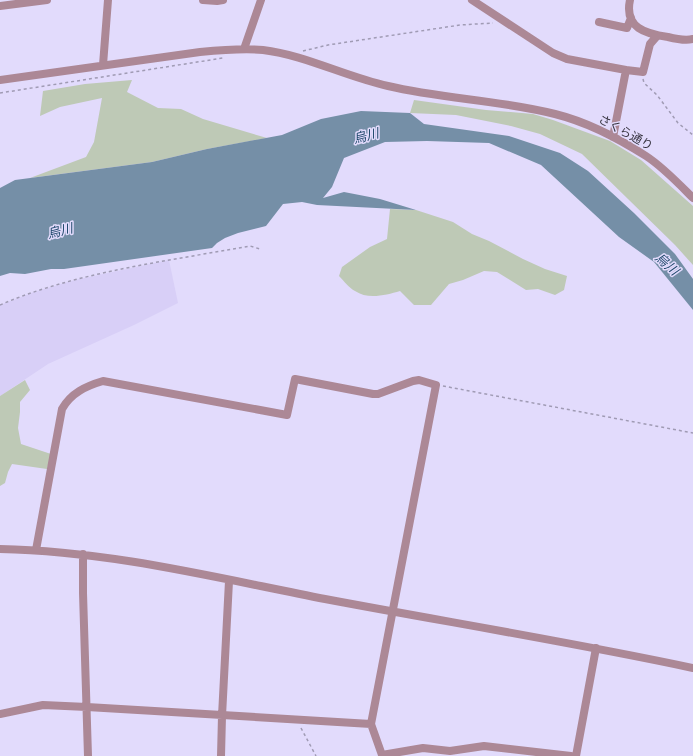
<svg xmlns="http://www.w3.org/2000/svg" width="693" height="756" viewBox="0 0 693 756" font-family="Merriweather,'Noto Sans JP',serif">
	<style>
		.built { fill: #d8cff7 }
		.green { fill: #bec9b6 }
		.water { fill: #758fa7 }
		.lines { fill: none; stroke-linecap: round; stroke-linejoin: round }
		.path { stroke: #a09bb4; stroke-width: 1.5; stroke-dasharray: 3 3; stroke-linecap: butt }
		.minor { stroke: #ac8896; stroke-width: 8 }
		.labels { text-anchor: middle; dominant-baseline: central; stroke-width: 3; stroke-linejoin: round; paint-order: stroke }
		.street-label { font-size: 12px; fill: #34313d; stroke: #e2dbfc }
		.water-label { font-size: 13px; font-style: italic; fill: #1d476a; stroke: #e2dbfc }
	</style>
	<rect width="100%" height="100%" fill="#e2dbfc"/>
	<path class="built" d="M169,260l9,43 -44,22 -86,39 -48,32v-91l34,-13 41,-12z"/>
	<path class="green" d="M132,80l-5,12 31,16 23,1 22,10 64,19 -60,11 -55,13 -122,16 56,-21 8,-15 8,-44 -42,9 -20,9 3,-25 42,-7z
		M414,100l72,10 47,4 20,6 57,21 31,19 52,46v59l-18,-20 -93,-91 -42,-20 -29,-8 -55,-11 -46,-2z
		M390,209l26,1 37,12 19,12 17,7 34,18 22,10 22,7 -3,14 -9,5 -17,-6 -12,1 -29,-18 -13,-1 -21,9 -14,4 -18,21h-17l-14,-14c-14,4 -32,9 -45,0 -6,-3 -11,-10 -16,-15l3,-9 28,-20 17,-8z
		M25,380l5,10 -10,12v10l-2,16 3,16 30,10 -4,15 -35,-5 -4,8 -3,11 -5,3v-90z"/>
	<path class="water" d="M361,111l49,2 14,11 85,12 51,17 28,18 46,42 41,41 18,25v31l-39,-48 -35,-25 -78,-72 -52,-22 -62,-2 -42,1 -41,16 -12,29 -9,11 21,-6 36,7 36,11 -99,-5 -15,-3 -19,2 -17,22 -28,7 -13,5 -8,5 -5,5 -148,21h-13l-26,5 -15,-1 -10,3v-88l15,-8 137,-18 55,-13 75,-14 39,-16z"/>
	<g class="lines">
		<path class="path" d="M303,51l25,-6 132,-20 33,-2
			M643,79l1,4 13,12 21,28 15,12
			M0,93l223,-35
			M0,305c76,-33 168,-44 250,-59l10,3
			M443,386l250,47
			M301,728l15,28"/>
		<path class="minor" d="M203,0l14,1 6,-1
			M472,0l81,53 14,6 59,11 17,2 7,-28 7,-8
			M630,0c-6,28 16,34 38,37 8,2 17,4 25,2
			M0,6l47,-6
			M599,22l28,6 4,-10
			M244,49l17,-49
			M103,65l5,-65
			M0,80l200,-28c21,-2 42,-4 63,-2 42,5 83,27 125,36 55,13 112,14 167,28 32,8 63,24 91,42 17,11 32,27 47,42
			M613,137l13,-67
			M0,549c110,2 217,29 325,50 122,23 246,43 368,69
			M36,550l26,-141c9,-16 24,-23 41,-28l184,34 8,-36 78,15h5l35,-13 6,-1 17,5 -65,339 11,31 41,-7 27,3 34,-5 87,10
			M83,554v39l5,163
			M0,714l43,-9 44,2 284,17
			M221,756l1,-40 7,-135
			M576,756l20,-108"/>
	</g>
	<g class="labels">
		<g class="street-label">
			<text transform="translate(626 132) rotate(29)">さくら通り</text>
		</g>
		<g class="water-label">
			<text transform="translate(366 136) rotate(-14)">烏川</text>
			<text transform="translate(60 231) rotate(-14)">烏川</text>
			<text transform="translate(667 264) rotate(41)">烏川</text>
		</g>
	</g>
</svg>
